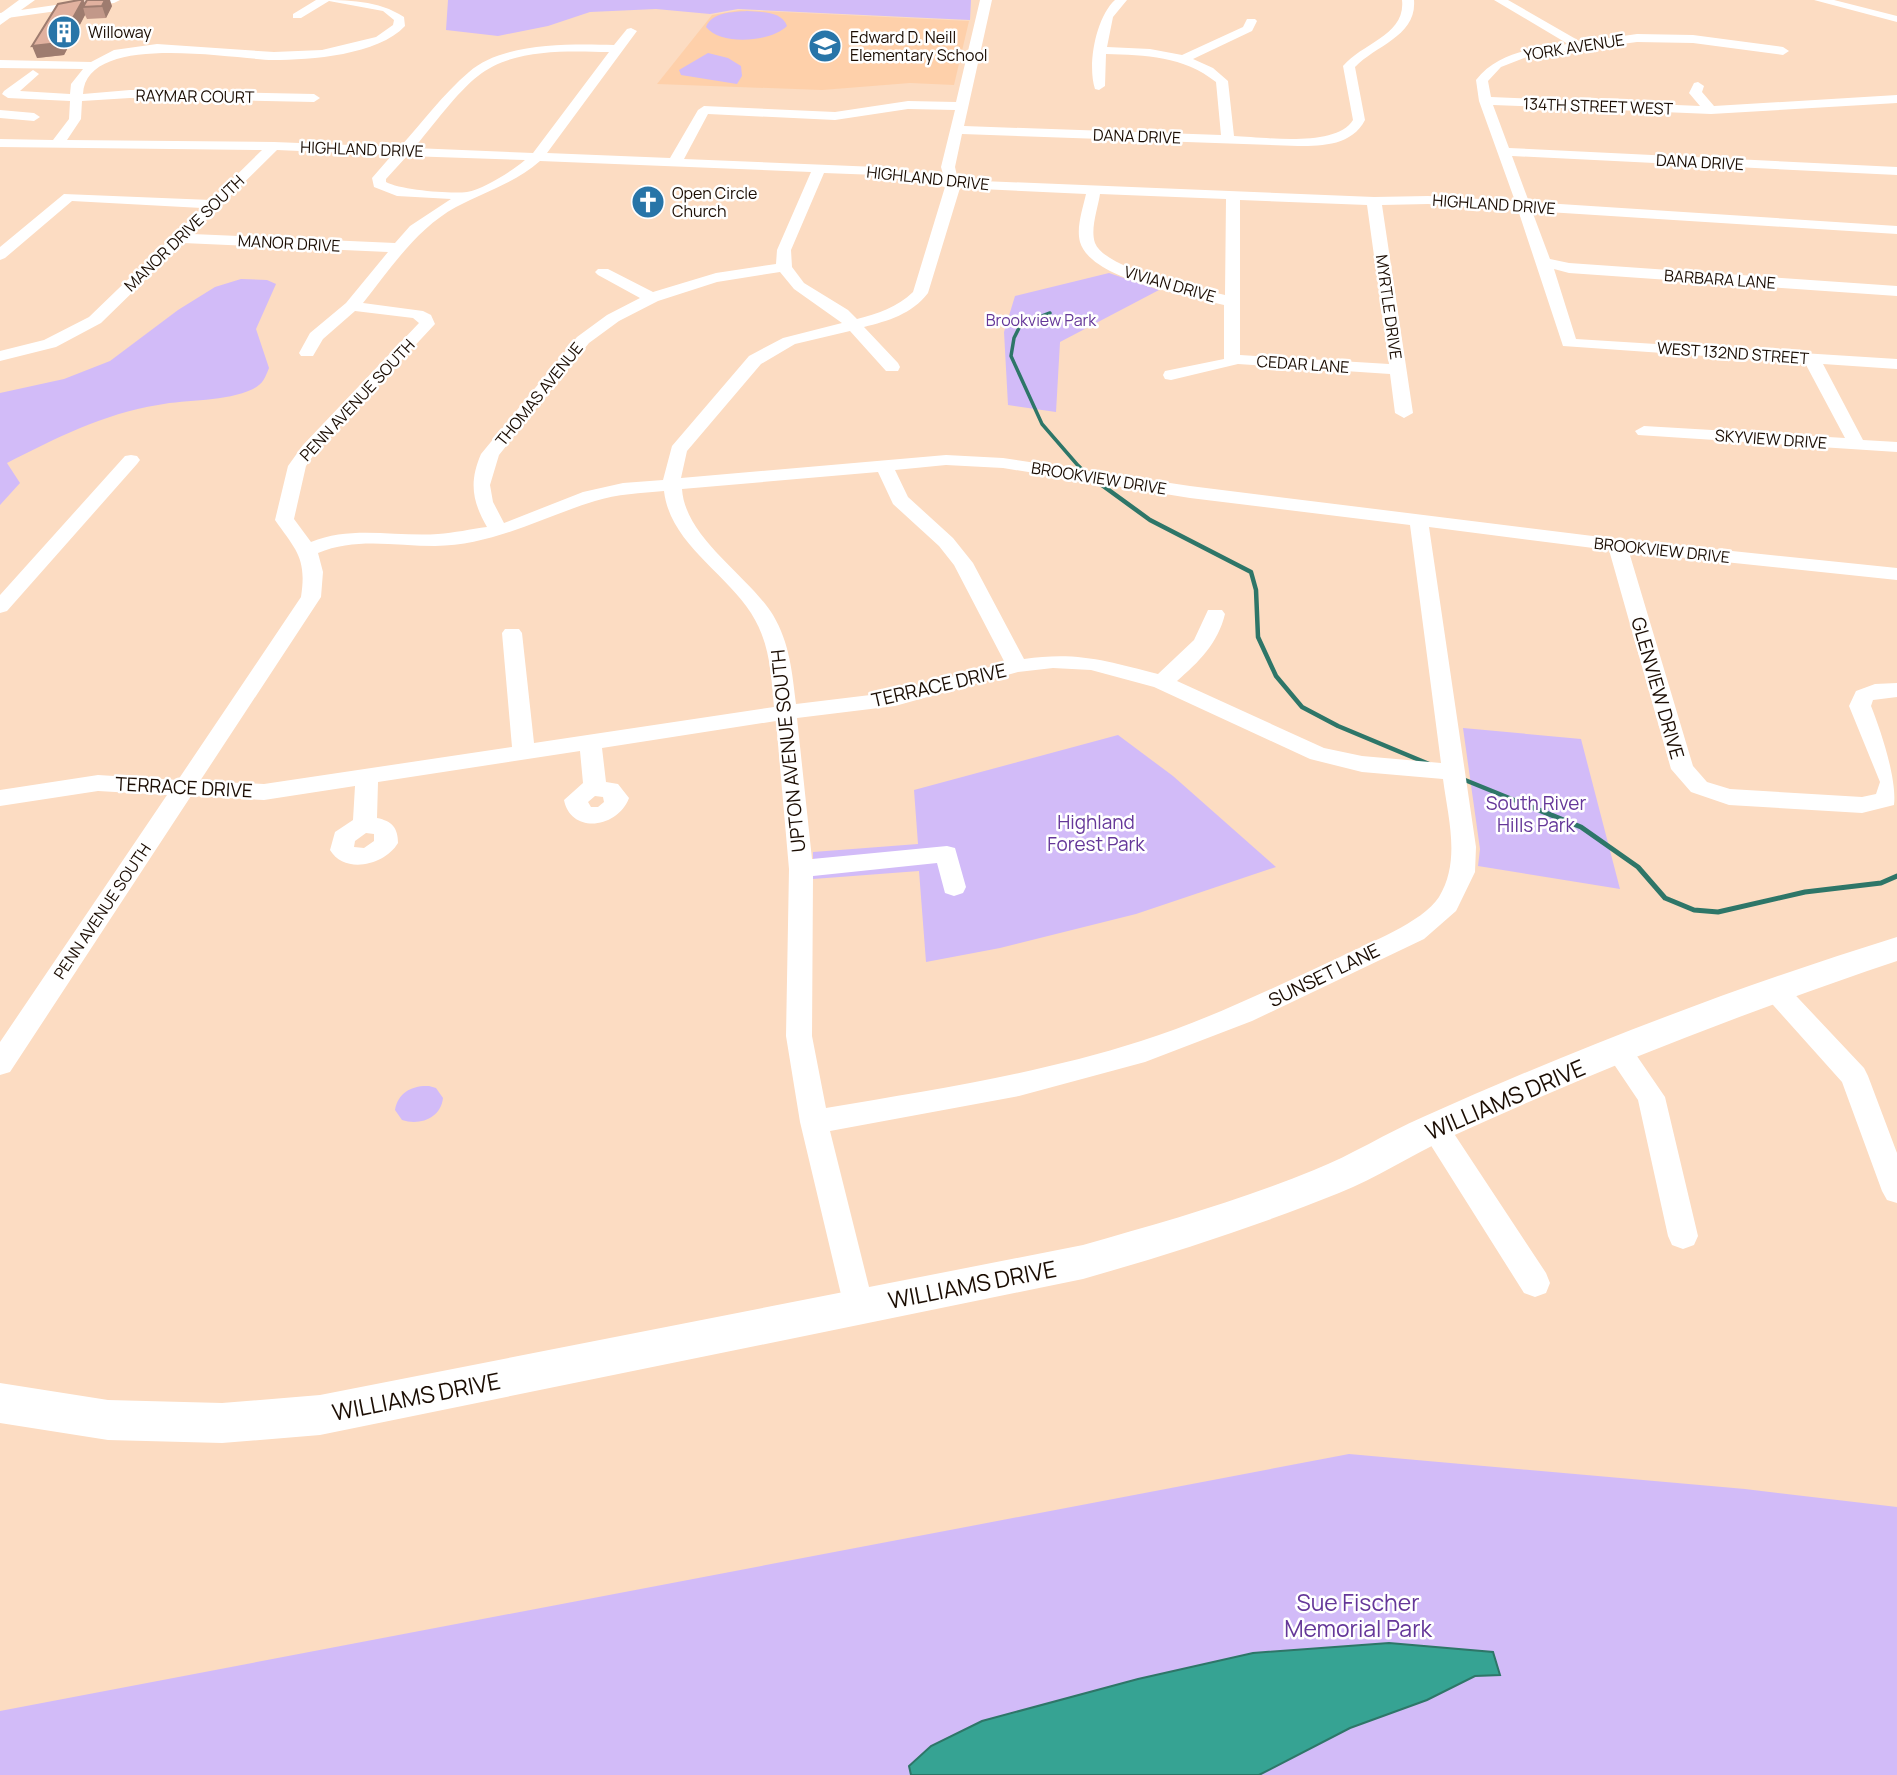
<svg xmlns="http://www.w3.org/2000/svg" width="1897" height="1775" viewBox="0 0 1897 1775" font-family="Manrope,sans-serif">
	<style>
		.built { fill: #fed0aa }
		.green { fill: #d2bbf8 }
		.water { fill: #36a393; stroke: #2e7668; stroke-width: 2 }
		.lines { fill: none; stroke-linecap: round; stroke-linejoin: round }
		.stream-far2 { stroke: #2e7668; stroke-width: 3.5 }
		.stream-far1 { stroke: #2e7668; stroke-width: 4.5 }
		.stream { stroke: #2e7668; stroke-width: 5 }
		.minor { fill: #fff; fill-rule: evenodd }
		.major { fill: #fff; fill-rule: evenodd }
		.wall { fill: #c29889 }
		.shaded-wall { fill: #9e7c6f }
		.building { fill: #e1b19f; stroke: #9e7c6f; stroke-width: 2 }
		.labels { text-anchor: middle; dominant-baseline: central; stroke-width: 5; stroke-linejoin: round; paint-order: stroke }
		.far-poi-label { font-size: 16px; fill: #1b0d03; stroke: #fff; text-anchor: start }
		.far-street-label { font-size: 16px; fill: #1b0d03; stroke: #fff }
		.far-park-label { font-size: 16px; fill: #653799; stroke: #fff }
		.street-label { font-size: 19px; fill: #1b0d03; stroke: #fff }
		.park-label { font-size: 19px; fill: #653799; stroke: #fff }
		.near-street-label { font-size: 23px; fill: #1b0d03; stroke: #fff }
		.near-park-label { font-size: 23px; fill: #653799; stroke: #fff }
	</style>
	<rect width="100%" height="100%" fill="#fcdcc2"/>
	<path class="built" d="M740,10l229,11 -15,64 -44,-2 -88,7 -165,-6 55,-69z"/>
	<path class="green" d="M448,0h523l-1,20 -232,-11 -28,5 -54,-5 -66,3 -42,14 -50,10 -52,-6z
		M747,11c14,1 35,0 40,15 -16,16 -66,20 -81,1 6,-15 27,-15 41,-16z
		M708,53l20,5 13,8 1,10 -5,8 -56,-9 -2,-5z
		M1109,273l50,17 -99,52 -4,70 -48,-7 -4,-73 11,-36z
		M241,279l26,1 9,4 -20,45 13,39c-4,10 -6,16 -16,21 -28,13 -65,10 -95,16 -55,9 -102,33 -151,58l13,20 -20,22v-112l64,-14 46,-18 68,-51 37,-23z
		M1463,728l118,11 39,150 -142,-23 2,-17z
		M1118,735l55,41 103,91 -140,47 -136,34 -74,14 -7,-91 -106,8v-27l105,-8 -4,-54z
		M429,1086l7,2 7,10c-2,20 -23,28 -41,22l-7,-10c3,-18 18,-25 34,-24z
		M1349,1454l396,35 152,18v268h-1897v-64z"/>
	<path class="water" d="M1389,1643l104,9 7,23 -25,1 -48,24 -77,28 -91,47h-348l-2,-9 22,-20 51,-25 156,-42 115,-26z"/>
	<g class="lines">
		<path class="stream-far2" d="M1050,313l-29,11 -7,14 -3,18 31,68 39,45"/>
		<path class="stream-far1" d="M1079,467l8,8
			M1095,480l55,40 101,52 5,18 2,47 18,39 26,31 36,19 91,38
			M1460,778l64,26"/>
		<path class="stream" d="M1519,802l62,25 57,40 27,31 29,12 24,2 87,-20 76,-9 16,-7"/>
		<path class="minor" d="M90,0h30l-6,3 -114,16v-6z
			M316,0c32,0 62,0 88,17l1,9c-27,29 -94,34 -132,34 -40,-1 -187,-29 -190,34l47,-4 184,4 6,4 -6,4 -184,-4 -48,3 -1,18 -14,21 207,2 126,5c22,-24 43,-53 69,-75 34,-30 102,-28 145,-27l13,-16 4,-1 6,3 -90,122 123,5 28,-48 6,-4 131,6 73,-11 48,1 24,-102h12l-28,126 257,9 -5,-53c-33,-26 -70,-27 -110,-28l-1,32 -6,4 -4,-1c-8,-24 1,-72 20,-89h12l-14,17 -6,30 43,2 32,6 61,-28 4,-8h8l2,2 -5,10 -59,28 20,9 15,13 6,55c29,1 102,12 119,-16l-10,-54c19,-23 63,-31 59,-66h12c3,36 -38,45 -59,67l10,53c-13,25 -41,26 -67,26l-336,-12 -7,33 3,13 416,17 54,-1 87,5 -36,-100 -3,-21c23,-29 57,-31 92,-36l-74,-44h14l73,42 56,-8 56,1 90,12 6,4 -6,4 -90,-12 -56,-1 -108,14 -28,11 -13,14 3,16 209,9 -11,-13 5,-10 4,-1 6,4 -2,6 12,14 183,-11v8l-186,11 -218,-9 16,43 388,19v8l-385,-19 17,46 368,24v8l-365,-23 18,48 19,4 328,23v10l-328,-23 -15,-4 22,70 321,20v10l-74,-5 40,76 34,2v10l-259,-17 -3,-4 9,-5 201,12 -40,-75 -242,-17 -45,-136 -90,-6 -46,1 31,208 -9,5 -9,-5 -5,-39 -152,-10 -67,16 -6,-1 -2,-4 2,-4 59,-12v-54c-34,-9 -133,-25 -144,-63 -4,-15 3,-34 6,-48l-126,-6 -32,105c-16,21 -40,28 -64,34l34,36 2,4 -2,4h-12l-36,-40 -55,13 -34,20 -74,87 -6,27 265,-23 57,3 187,28 427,53 280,29v12l-268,-28 64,214 14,16 23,7 132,8 14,-3 4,-12 -31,-76 7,-15 19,-7 22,-1v14l-24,3 -2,6c10,25 26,73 23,99l-32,8 -133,-8 -38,-13 -20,-23 -62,-219 -180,-23 47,320 -1,25 -16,33 -3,6 -32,28 -172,82 -107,41 -126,34 -189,35 44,176 -4,10 -11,4 -11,-4 -4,-10 -44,-185 -14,-86 3,-167 -13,-148 -174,27 4,34 12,2 11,14c-11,30 -58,37 -65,2l19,-17 -3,-32 -202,31 -1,36c15,3 21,10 21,25 -13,22 -53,32 -68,7l5,-18 18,-12 2,-34 -91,14 -73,-4 -181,276 -10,3v-33l167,-247 -69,-4 -98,15v-16l98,-15 80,5 123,-183c6,-39 -5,-47 -26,-77l13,-54 15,-21 116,-122 -6,-5 -58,-7 -32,28 -10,17h-12l-2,-3 11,-20 36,-30 42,-51 -205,-9 -82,80 -45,24 -56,14v-10l44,-11 45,-23 113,-109 -130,-7 -67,57 -5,2v-13l64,-53 147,6 51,-50 -262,-3v-8l53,1 16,-21 1,-18 -62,-3 -6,-4 2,-3 29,-21 6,4 -19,17 50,3 1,-10 12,-15 -83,-1v-8l91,2 23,-12 43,-6 117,8 48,-2 54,-13 17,-12 1,-5 -11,-9 -54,-10 -28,17h-8v-4zM609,52l-76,101 -119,-5c18,-21 44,-57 64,-72 35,-28 89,-25 131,-24zM908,109l47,1 -14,57 3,11 -67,-11 -193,-8 24,-45 127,6zM277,150l115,5 -20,23 2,9 23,9 54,3 -41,27 -15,17 -203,-9zM407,156l118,4c-13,11 -41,29 -58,32 -17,2 -67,-2 -81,-10v-3zM540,161l271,11 -34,78 -1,14 -60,9 -63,19 -45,-23h-10l-3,3 3,3 42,23 -33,17 -30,22 -96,117c-12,28 -9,47 6,73 -16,2 -33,6 -49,7 -43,3 -86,-9 -127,8l-17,-23 12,-53 9,-13 120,-129 -4,-9 -8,-4 -60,-8c28,-35 53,-74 93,-96 29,-15 59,-24 84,-46zM824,173l53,2 68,12 -32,105c-15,15 -36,22 -56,27l-9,-9 -44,-27 -12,-16 -1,-17zM1100,194l126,5 -1,96c-28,-7 -119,-25 -130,-52 -5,-14 3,-35 5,-49zM1240,200l127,5 22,159 -149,-9zM780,272l14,17 48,34 -59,15 -34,18 -77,90 -9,34 -40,3 -40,9 -79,31 -11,-21 -3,-17 9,-30 90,-112 30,-22 39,-20 59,-19zM946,465l57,3 187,30 220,27 31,238 -79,-7 -38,-8 -147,-67c22,-19 41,-38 48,-67l-3,-4h-14l-14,30 -36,34c-50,-13 -82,-23 -134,-15l-51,-96 -20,-25 -45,-41 -13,-27zM878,472l15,32 46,42 15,19 51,98 -110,29 -99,12c-4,-32 -6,-60 -23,-89 -24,-39 -88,-77 -91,-126zM664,491c6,52 61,81 87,122 19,30 20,60 23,94l-240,36 -12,-110 -3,-4h-14l-3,4 10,114 -248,37 -64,-3 121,-184 2,-25 -5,-19c38,-16 78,-7 117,-7 59,-1 105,-28 160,-45 22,-7 46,-8 69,-10zM1053,668l38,2 63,17 156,72 52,13 81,7c5,39 18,82 -4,118 -17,26 -71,46 -99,60 -65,30 -130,62 -199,84 -103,33 -210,49 -315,67l-14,-72 1,-160 124,-13 8,30 9,3 9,-3 3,-6 -11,-39 -8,-2 -135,13 -15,-141 98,-12 123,-34zM595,796l8,1 1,5 -6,5h-7l-3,-5zM366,833l8,1v7l-10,7 -10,-1 1,-6z
			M1814,0h20l63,16v6z
			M0,110l34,3 6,4 -6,4 -34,-3z
			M131,455l6,1 3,4 -3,4 -130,147 -7,2v-18l125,-139z
			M1774,979l9,3 81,86 4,8 29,77v50l-10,-3 -5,-9 -40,-109 -77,-86 -4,-7 4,-7z
			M1618,1040l10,3 37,54 33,139 -4,9 -11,4 -11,-4 -4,-9 -30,-136 -33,-49 3,-8z
			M1435,1116l10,4 101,153 4,10 -4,10 -11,4 -11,-4 -99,-157 -4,-8 4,-8z"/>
		<path class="major" d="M19,0h16l-35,25v-11z
			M1897,937v24c-152,51 -303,110 -449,177 -37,17 -71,40 -109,55 -84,34 -169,61 -256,86l-763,156 -98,8 -114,-3 -108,-17v-40l108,17 114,3 98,-8 763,-150c78,-22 156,-44 231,-75 38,-15 72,-37 109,-53 154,-69 313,-130 474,-180z"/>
	</g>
	<path class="wall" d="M84,0l1,3 27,3 -6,12 -19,1 -2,-4 -21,40 -27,3z"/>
	<path class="shaded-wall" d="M83,0l4,7h-4l2,8 -21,40 -27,3 -5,-12z
		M105,0h5l2,6 -6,12 -4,-12z"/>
	<path class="building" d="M79,0h4l-24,43 -27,3 26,-42z
		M87,0h18l-3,6 -19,1z"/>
	<defs>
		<symbol id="building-disc" viewBox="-11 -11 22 22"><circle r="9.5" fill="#2875a8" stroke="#fff"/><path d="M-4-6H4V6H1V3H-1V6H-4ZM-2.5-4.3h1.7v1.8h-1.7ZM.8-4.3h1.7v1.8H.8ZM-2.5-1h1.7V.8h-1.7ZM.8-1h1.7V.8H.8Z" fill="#fff"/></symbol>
		<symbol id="school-disc" viewBox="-11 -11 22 22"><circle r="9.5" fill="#2875a8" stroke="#fff"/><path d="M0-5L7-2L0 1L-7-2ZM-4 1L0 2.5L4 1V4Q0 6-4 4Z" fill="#fff"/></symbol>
		<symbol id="church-disc" viewBox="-11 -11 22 22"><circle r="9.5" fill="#2875a8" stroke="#fff"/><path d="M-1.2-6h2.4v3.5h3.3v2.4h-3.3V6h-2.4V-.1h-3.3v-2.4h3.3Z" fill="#fff"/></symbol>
	</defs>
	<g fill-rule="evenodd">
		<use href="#building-disc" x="45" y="13" width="38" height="38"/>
		<use href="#school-disc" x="806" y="27" width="38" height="38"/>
		<use href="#church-disc" x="629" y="183" width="38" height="38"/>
	</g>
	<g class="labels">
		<g class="far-poi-label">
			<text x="88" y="32">Willoway</text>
			<text x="850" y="37">Edward D. Neill<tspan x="850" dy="18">Elementary School</tspan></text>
			<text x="672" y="193">Open Circle<tspan x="672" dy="18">Church</tspan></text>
		</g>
		<g class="far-street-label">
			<text transform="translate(1574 47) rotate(-9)">YORK AVENUE</text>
			<text transform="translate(195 96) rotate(1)">RAYMAR COURT</text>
			<text transform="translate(1598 106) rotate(2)">134TH STREET WEST</text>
			<text transform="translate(1137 136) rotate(2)">DANA DRIVE</text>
			<text transform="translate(362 149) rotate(2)">HIGHLAND DRIVE</text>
			<text transform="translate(1700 162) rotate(3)">DANA DRIVE</text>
			<text transform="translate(928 178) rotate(6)">HIGHLAND DRIVE</text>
			<text transform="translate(1494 204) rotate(4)">HIGHLAND DRIVE</text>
			<text transform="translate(184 233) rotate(-44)">MANOR DRIVE SOUTH</text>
			<text transform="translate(289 243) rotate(3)">MANOR DRIVE</text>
			<text transform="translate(1720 279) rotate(4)">BARBARA LANE</text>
			<text transform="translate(1170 284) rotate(16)">VIVIAN DRIVE</text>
			<text transform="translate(1389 307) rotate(82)">MYRTLE DRIVE</text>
			<text transform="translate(1733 353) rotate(4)">WEST 132ND STREET</text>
			<text transform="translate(1303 364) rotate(4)">CEDAR LANE</text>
			<text transform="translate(539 394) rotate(-51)">THOMAS AVENUE</text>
			<text transform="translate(357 400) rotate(-47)">PENN AVENUE SOUTH</text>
			<text transform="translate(1771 439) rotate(4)">SKYVIEW DRIVE</text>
			<text transform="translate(1099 478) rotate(9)">BROOKVIEW DRIVE</text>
			<text transform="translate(1662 550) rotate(6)">BROOKVIEW DRIVE</text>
			<text transform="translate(102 911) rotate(-56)">PENN AVENUE SOUTH</text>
		</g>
		<g class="far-park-label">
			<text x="1041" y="320">Brookview Park</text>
		</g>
		<g class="street-label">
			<text transform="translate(939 685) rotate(-13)">TERRACE DRIVE</text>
			<text transform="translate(1658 688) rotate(74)">GLENVIEW DRIVE</text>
			<text transform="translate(788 751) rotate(-96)">UPTON AVENUE SOUTH</text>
			<text transform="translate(184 787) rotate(3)">TERRACE DRIVE</text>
			<text transform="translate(1324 975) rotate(-26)">SUNSET LANE</text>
		</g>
		<g class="park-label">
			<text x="1536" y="803">South River<tspan x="1536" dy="22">Hills Park</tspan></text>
			<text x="1096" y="822">Highland<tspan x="1096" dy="22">Forest Park</tspan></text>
		</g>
		<g class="near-street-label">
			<text transform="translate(1505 1099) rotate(-23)">WILLIAMS DRIVE</text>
			<text transform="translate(972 1284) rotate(-11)">WILLIAMS DRIVE</text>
			<text transform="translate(416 1396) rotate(-11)">WILLIAMS DRIVE</text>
		</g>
		<g class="near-park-label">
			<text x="1358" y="1602">Sue Fischer<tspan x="1358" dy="26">Memorial Park</tspan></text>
		</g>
	</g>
</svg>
